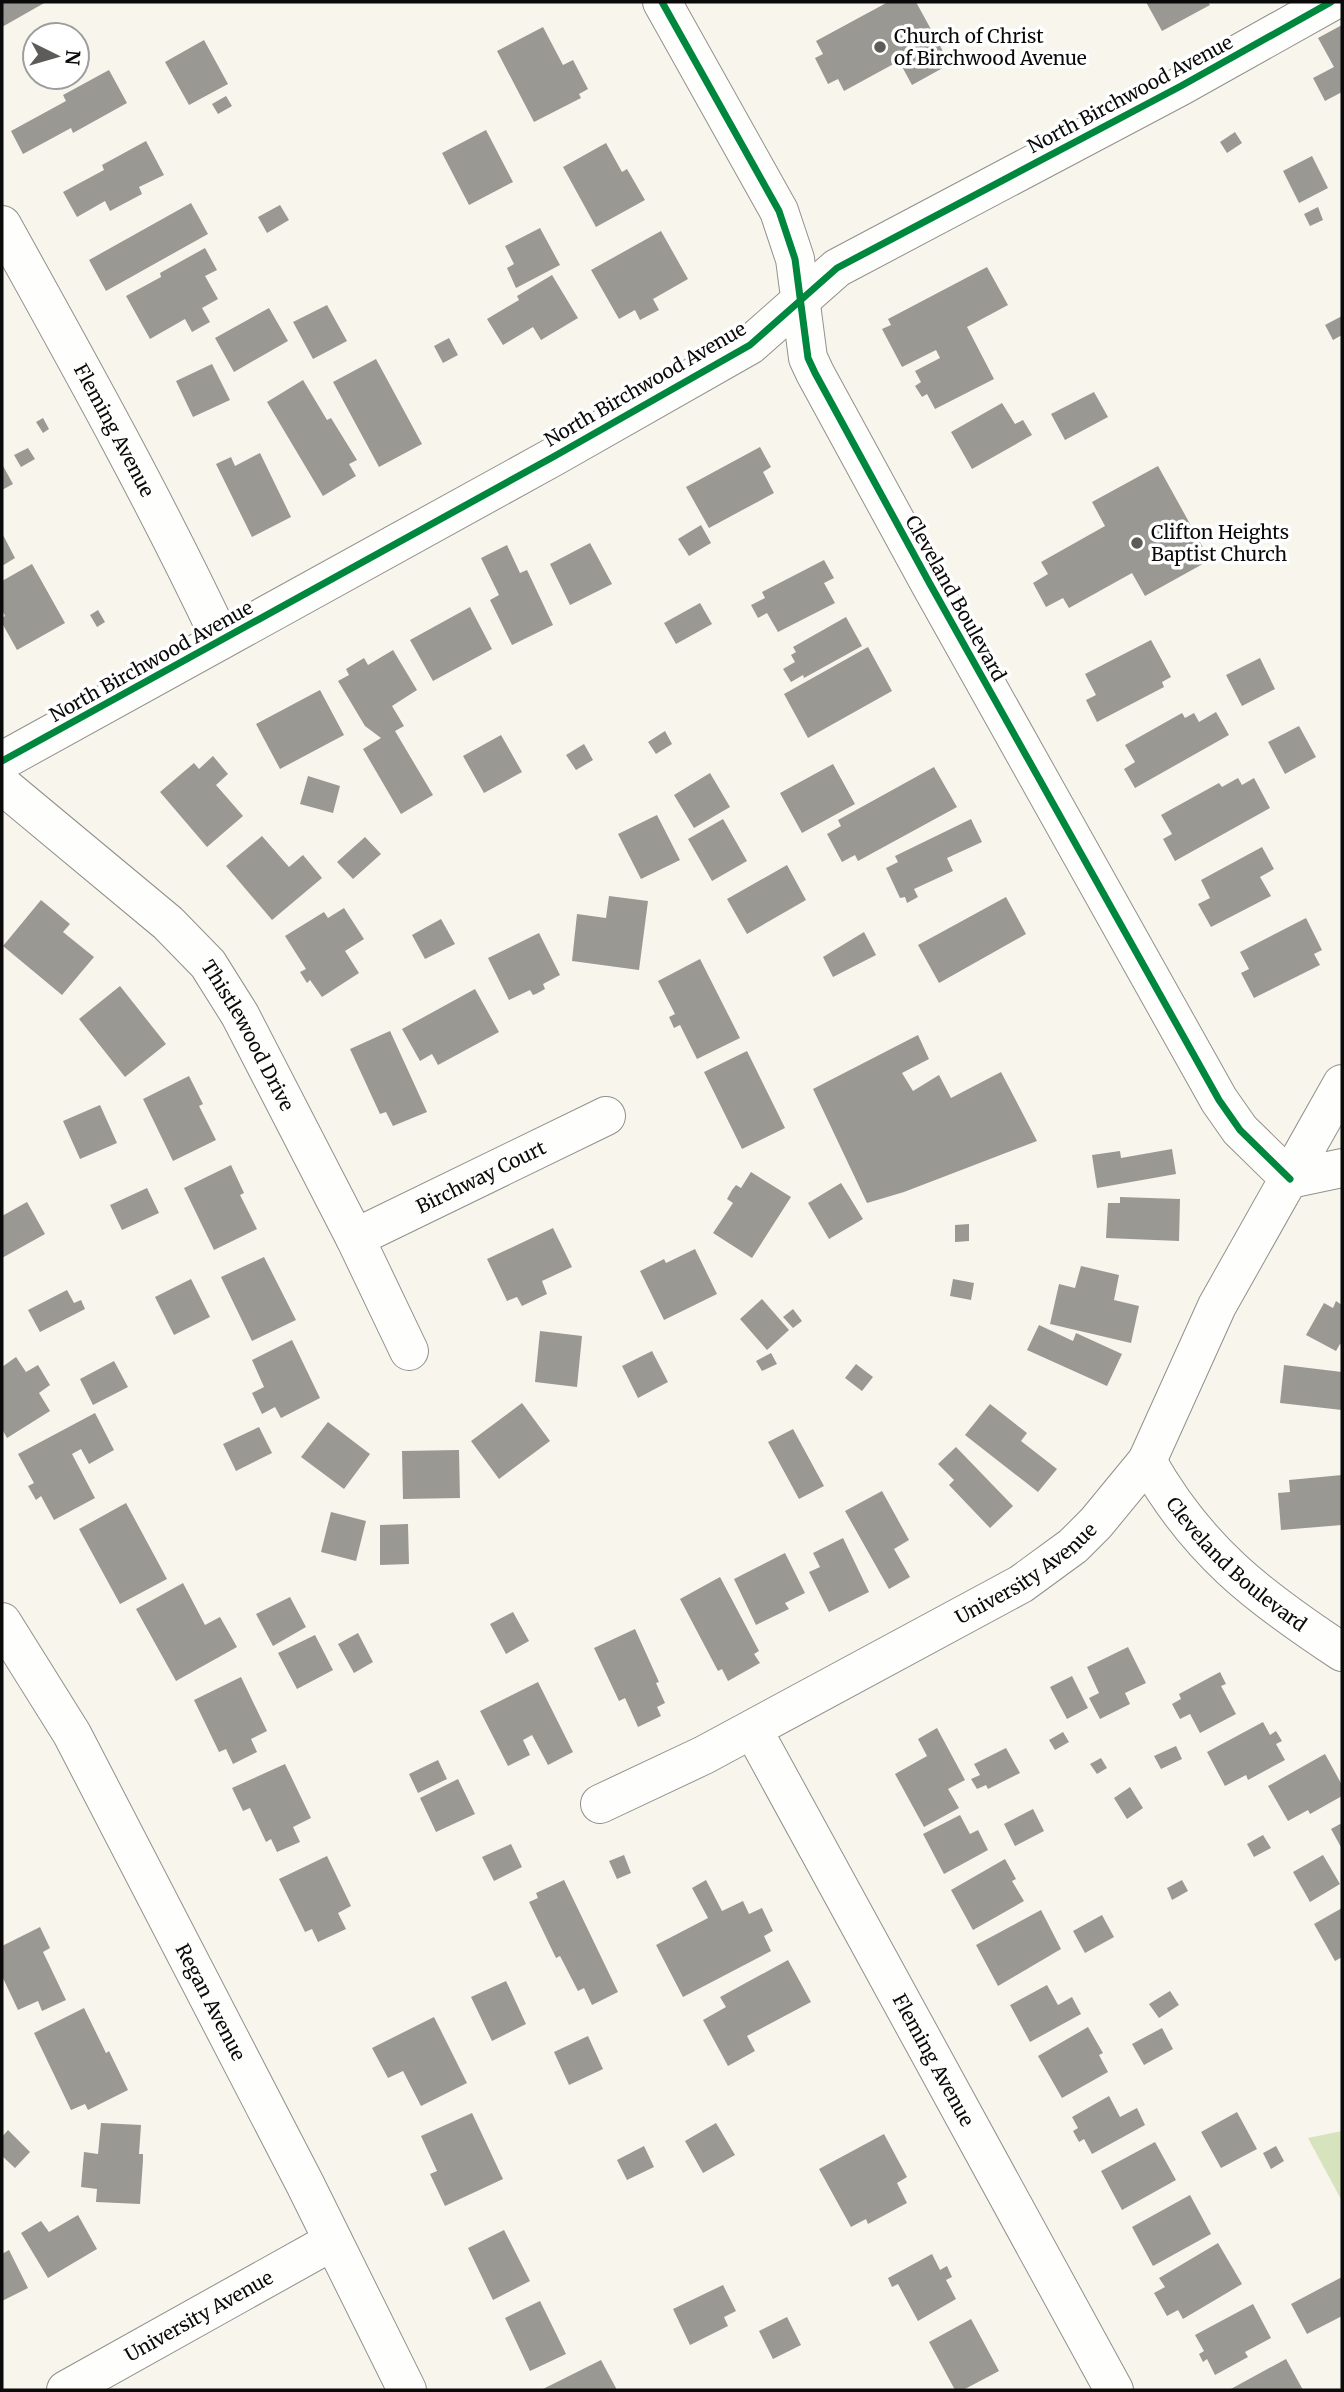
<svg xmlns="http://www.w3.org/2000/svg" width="1344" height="2392" viewBox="0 0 1344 2392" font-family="Merriweather,serif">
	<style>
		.forest { fill: #d6e3bd }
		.building { fill: #9a9893 }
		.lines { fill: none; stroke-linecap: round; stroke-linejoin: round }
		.street-casing { stroke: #91908c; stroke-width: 40 }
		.street { stroke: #fefefc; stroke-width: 38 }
		.cycleway-casing { stroke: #fff; stroke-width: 11 }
		.cycleway { stroke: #00873e; stroke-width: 7 }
		.poi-dot { fill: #5d5c59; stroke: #fff; stroke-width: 2.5 }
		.labels { text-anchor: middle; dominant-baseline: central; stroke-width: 7; stroke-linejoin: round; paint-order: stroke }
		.poi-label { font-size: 19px; fill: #0a0a0a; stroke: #fff; text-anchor: start }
		.street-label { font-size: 19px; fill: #0a0a0a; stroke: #fff }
	</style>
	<rect width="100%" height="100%" fill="#f8f5ed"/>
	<path class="forest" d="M1342,2131v70l-34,-63z"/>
	<path class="building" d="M2,2h44l-44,25z
		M888,2h28l34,62 -38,21 -13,-24 -55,30 -6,-12 -10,5 -13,-26 8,-4 -7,-13z
		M1146,2h62l2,3 -48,26z
		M1342,25v67l-17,9 -12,-23 21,-11 -16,-29z
		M543,27l20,38 10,-5 15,29 -9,5 2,4 -47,24 -37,-71z
		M204,40l24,44 -39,21 -24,-43z
		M109,70l18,33 -54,30 -2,-5 -48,26 -12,-23 55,-30 -3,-6z
		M226,96l6,10 -14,8 -6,-10z
		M486,130l27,52 -44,23 -27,-52z
		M1235,132l7,11 -15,10 -7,-11z
		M146,141l18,34 -25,12 3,7 -32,17 -5,-10 -28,16 -14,-25 41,-22 -2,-5z
		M606,143l16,29 5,-3 18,31 -49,27 -33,-60z
		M1312,156l16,32 -29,15 -16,-32z
		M191,203l17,31 -102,57 -17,-31z
		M280,205l9,15 -22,13 -9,-16z
		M1318,207l5,13 -13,6 -6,-12z
		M540,228l20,37 -44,23 -9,-20 7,-4 -9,-18z
		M661,231l27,48 -35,20 6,11 -19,10 -5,-10 -16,9 -28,-49z
		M205,248l12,22 -12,6 13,23 -16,9 8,14 -18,10 -7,-13 -35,20 -24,-43 35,-19 -1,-4z
		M987,267l21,38 -41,22 27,52 -59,30 -8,-15 -5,3 -7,-11 6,-4 -6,-11 25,-13 -4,-8 -34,17 -20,-38 9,-4 -3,-6z
		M552,275l26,43 -37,22 -8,-13 -30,18 -16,-26 32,-19 -2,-4z
		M327,305l20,36 -34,18 -20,-37z
		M269,308l19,33 -54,31 -19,-34z
		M1342,316v19l-9,5 -8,-15z
		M449,338l9,17 -15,8 -9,-17z
		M376,359l46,85 -43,23 -46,-85z
		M212,364l18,36 -37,17 -17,-36z
		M303,380l24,40 4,-2 26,42 -8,4 7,12 -33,20 -56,-94z
		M1094,392l14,25 -43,23 -14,-26z
		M1002,403l13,21 8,-4 9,15 -60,34 -21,-37z
		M43,418l6,11 -6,4 -7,-11z
		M760,447l11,20 -8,5 11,21 -65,35 -23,-41z
		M28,448l7,11 -14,8 -7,-12z
		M260,453l31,64 -39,20 -36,-73 15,-7 4,9z
		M2,464l11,20 -11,6z
		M1158,466l52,94 -65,36 -13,-23 -63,35 -6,-10 -17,9 -13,-24 15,-9 -7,-12 64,-36 -13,-24z
		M701,525l10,18 -22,13 -11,-17z
		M2,533l13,25 -13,8z
		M590,543l22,41 -42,21 -20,-41z
		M507,545l13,28 7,-3 26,55 -41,20 -22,-45 9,-5 -18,-37z
		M824,560l10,18 -10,5 11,20 -57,29 -11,-19 -9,5 -7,-13 14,-7 -3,-6z
		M32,564l33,59 -48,27 -15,-27v-5l3,-2 -3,-6v-29z
		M700,603l12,21 -36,20 -12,-21z
		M470,607l22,42 -59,32 -23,-41z
		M98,610l7,12 -8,5 -7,-12z
		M846,617l16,29 -58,32 -1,-3 -12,7 -8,-13 12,-7 -4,-7 5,-3 -3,-5z
		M1151,640l20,37 -9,5 2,5 -67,35 -11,-22 10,-5 -11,-21z
		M868,647l24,44 -84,47 -24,-44z
		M393,650l24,40 -25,16 12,20 -9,5 38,64 -32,19 -38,-65 18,-11 -16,-12 -27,-45 11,-6 -3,-6 13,-8 5,-3 4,7z
		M1260,658l15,31 -33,17 -16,-31z
		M320,690l24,45 -64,34 -24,-45z
		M1216,712l13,23 -94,53 -11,-19 11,-7 -10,-17 57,-32 3,5 9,-5 5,9z
		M1299,726l17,31 -31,17 -17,-32z
		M665,731l7,13 -16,10 -8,-12z
		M501,735l21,37 -38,21 -21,-37z
		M584,744l9,16 -17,10 -10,-15z
		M213,756l15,18 -12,11 27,31 -36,31 -47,-55 34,-29 5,6z
		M833,764l22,40 -53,29 -22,-40z
		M934,767l23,40 -99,54 -3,-6 -13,7 -15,-28 14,-8 -3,-6z
		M710,773l20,34 -36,21 -20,-33z
		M308,776l32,10 -7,27 -33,-9z
		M1238,778l4,7 12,-7 16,30 -95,53 -12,-22 9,-5 -11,-19 58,-32 3,4z
		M657,815l23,45 -39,19 -23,-45z
		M723,819l24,42 -35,20 -24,-42z
		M971,819l11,23 -35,16 6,13 -39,18 4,8 -11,6 -2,-6 -5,1 -14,-30 12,-6 -3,-6z
		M262,836l27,31 14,-12 19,23 -50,42 -46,-54z
		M365,837l16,17 -28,25 -16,-17z
		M1262,847l12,22 -14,8 11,19 -60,31 -13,-23 12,-6 -9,-18z
		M787,865l19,35 -59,34 -20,-35z
		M609,896l39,5 -9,69 -67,-9 5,-47 29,4z
		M1006,897l20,37 -87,49 -21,-38z
		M41,900l29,24 -7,8 31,25 -32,38 -59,-49z
		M344,908l20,31 -19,12 14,22 -37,24 -12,-17 -3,3 -7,-11 6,-3 -21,-33 39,-24 4,6z
		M1306,918l16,32 -8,4 6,11 -66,33 -13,-25 8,-4 -9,-17z
		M441,919l14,25 -30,15 -13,-24z
		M864,932l12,23 -43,22 -10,-20z
		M539,933l21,42 -17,9 2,5 -9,5 -3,1 -3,-5 -21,10 -21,-42z
		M700,959l40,79 -43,21 -17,-34 -6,3 -5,-11 6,-3 -17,-33z
		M120,986l46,58 -41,33 -46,-58z
		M475,989l24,43 -61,33 -6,-11 -12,7 -18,-32z
		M390,1031l37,81 -34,14 -7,-14 -6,2 -30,-65z
		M918,1035l11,24 -27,14 11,18 26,-16 12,23 50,-26 36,69 -133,51 -37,11 -54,-114z
		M747,1051l38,77 -43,21 -38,-77z
		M189,1076l14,28 -4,2 17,34 -43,21 -30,-62z
		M100,1105l17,38 -37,16 -17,-38z
		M1172,1149l4,25 -79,14 -5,-33 28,-4 1,7z
		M231,1165l13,28 -4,2 17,34 -43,21 -30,-62z
		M751,1172l40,25 -39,61 -39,-25 20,-30 -6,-4 5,-9 4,-5 5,3z
		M841,1183l22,36 -34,20 -21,-36z
		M147,1188l12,25 -37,17 -12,-25z
		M1120,1197l60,2 -1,42 -73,-3 2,-35h12z
		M27,1202l18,32 -43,24v-42z
		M969,1224v17l-14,1v-17z
		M553,1228l19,39 -30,14 5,13 -25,12 -5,-9 -10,4 -20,-42z
		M695,1249l22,45 -53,26 -24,-49 24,-12 2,4z
		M264,1257l32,63 -44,21 -31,-64z
		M1081,1266l38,9 -5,25 25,6 -8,37 -81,-19 9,-40 16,4z
		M191,1279l19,38 -36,18 -19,-38z
		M953,1279l21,4 -3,17 -21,-4z
		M67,1290l7,13 7,-3 4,9 -45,23 -12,-22z
		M762,1299l27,31 -22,20 -27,-31z
		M1336,1301l6,4v40l-2,-1 -4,7 -30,-16 18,-32 9,5z
		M793,1309l9,12 -9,7 -10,-11z
		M1039,1325l34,16 3,-8 46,21 -15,32 -80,-36z
		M540,1331l42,5 -5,51 -42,-5z
		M292,1340l28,58 -39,20 -6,-11 -13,7 -10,-21 12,-6 -12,-27z
		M652,1351l16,31 -30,16 -16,-32z
		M771,1353l6,11 -15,7 -6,-10z
		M16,1357l10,15 12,-7 12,20 -11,8 11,18 -43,27 -5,-9v-62z
		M114,1361l14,26 -35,18 -13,-26z
		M856,1364l17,13 -11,14 -17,-13z
		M1284,1365l58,7v38l-62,-7z
		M522,1403l28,38 -51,38 -28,-38z
		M990,1404l37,29 -6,8 36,28 -19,23 -73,-57z
		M95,1413l19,37 -25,14 -8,-15 -9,5 23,44 -41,22 -13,-24 -5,4 -8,-14 6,-3 -16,-29z
		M328,1422l42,32 -26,35 -43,-32z
		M259,1427l13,26 -36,18 -13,-27z
		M793,1429l31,57 -25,13 -31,-57z
		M956,1447l57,59 -23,22 -41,-43 5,-5 -16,-16z
		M459,1450l1,48 -57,1 -1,-48z
		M1342,1475v50l-61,5 -3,-37 12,-1 -1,-12z
		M882,1491l27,49 -15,9 16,28 -21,12 -44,-78z
		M126,1503l41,76 -47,25 -41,-75z
		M331,1512l35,9 -10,40 -35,-9z
		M408,1524l1,40 -29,1v-40z
		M843,1538l26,54 -40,20 -20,-40 11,-5 -7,-14z
		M785,1553l20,40 -20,10 4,6 -33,16 -22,-46z
		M720,1577l39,74 -5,3 6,9 -32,18 -6,-12 -4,2 -38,-72z
		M183,1583l22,42 15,-8 17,30 -61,34 -40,-72z
		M290,1597l16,30 -33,19 -17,-32z
		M513,1612l16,29 -23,13 -16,-30z
		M635,1629l24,53 -3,1 9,20 -8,4 4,9 -23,11 -13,-29 -6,3 -25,-53z
		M358,1633l15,29 -19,11 -16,-29z
		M315,1635l18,35 -36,19 -19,-36z
		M1128,1647l18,36 -21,10 5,11 -30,15 -11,-21 10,-5 -12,-26z
		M1220,1672l6,12 -5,2 15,28 -36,19 -10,-19 -10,5 -8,-15 9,-5 -2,-5z
		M1072,1676l16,32 -21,11 -17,-32z
		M241,1677l26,54 -16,8 6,13 -24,12 -7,-15 -7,3 -25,-52z
		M538,1682l35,70 -25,13 -16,-30 -9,5 7,15 -22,11 -28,-55z
		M1263,1722l7,13 6,-4 6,10 -6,3 9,16 -37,20 -2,-5 -21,11 -18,-34z
		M937,1728l28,52 -17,9 11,19 -35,19 -29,-53 32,-18 -9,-17z
		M1063,1732l6,10 -14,8 -6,-10z
		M1176,1746l6,13 -21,10 -7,-13z
		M1006,1748l14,25 -32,16 -2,-4 -9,4 -6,-10 9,-4 -6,-11z
		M1325,1754l17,31v11l-32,18 -2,-4 -20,11 -20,-35z
		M1101,1758l6,10 -10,6 -7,-10z
		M438,1760l9,19 -29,14 -9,-19z
		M285,1764l26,54 -18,9 7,15 -23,10 -6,-13 -5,3 -16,-34 -7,3 -11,-23z
		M458,1779l17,35 -39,18 -16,-34z
		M1130,1787l13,21 -16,11 -13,-21z
		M1033,1809l11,22 -29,15 -11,-22z
		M960,1815l10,19 8,-4 10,20 -44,24 -21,-40z
		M1342,1823v26l-11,-20z
		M1263,1835l8,13 -17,9 -7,-13z
		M511,1844l11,23 -28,14 -12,-24z
		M624,1855l7,18 -14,6 -8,-18z
		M1323,1855l17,29 -30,18 -17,-30z
		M327,1856l24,50 -13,7 8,16 -28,13 -6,-13 -7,3 -26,-53z
		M1005,1859l11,20 -4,2 12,20 -51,29 -22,-40z
		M564,1880l54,112 -26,13 -8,-17 -6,3 -18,-35 -4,2 -27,-56 9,-4 -2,-5z
		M706,1880l16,31 21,-10 6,13 13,-6 11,23 -9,5 7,15 -88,46 -27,-52 52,-27 -16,-30z
		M1182,1880l6,11 -16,9 -5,-12z
		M1342,1908v49l-7,4 -21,-37z
		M1041,1910l20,39 -63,37 -22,-41z
		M1102,1915l12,22 -29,16 -12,-22z
		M40,1927l10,21 -7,4 23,48 -24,11 -4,-10 -20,9 -16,-34v-30z
		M788,1960l23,42 -64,34 8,15 -27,15 -25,-46 23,-13 -6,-10z
		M506,1981l20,43 -34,17 -21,-44z
		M1047,1985l11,20 14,-8 9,17 -51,28 -20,-37z
		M1170,1991l9,14 -20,13 -10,-14z
		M84,2008l22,45 3,-2 19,39 -40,20 -3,-6 -14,6 -37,-77z
		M434,2017l33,66 -46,23 -18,-35 -15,7 -16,-30z
		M1088,2027l15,26 -4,2 9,17 -46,26 -24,-42z
		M1162,2028l11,21 -29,16 -12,-21z
		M588,2036l15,33 -34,16 -15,-33z
		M1109,2096l11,21 17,-9 8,17 -53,29 -8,-15 -5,3 -6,-11 5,-3 -6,-11z
		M1237,2112l20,37 -36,19 -20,-36z
		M472,2113l31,66 -58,27 -15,-32 7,-3 -16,-35z
		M101,2123l40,2 -2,29h4v6l-3,44 -44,-2 1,-13 -16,-2 3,-35 14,2z
		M716,2123l19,32 -32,18 -18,-32z
		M8,2130l22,22 -15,16 -13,-12v-19z
		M884,2134l23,43 -10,6 10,20 -39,21 -2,-5 -15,8 -32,-58z
		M1155,2142l21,38 -54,30 -21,-39z
		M644,2146l10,21 -27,13 -10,-20z
		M1276,2146l8,15 -13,8 -8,-16z
		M1190,2195l21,39 -58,32 -21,-39z
		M78,2215l19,34 -49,29 -27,-45 20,-12 8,11z
		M504,2230l26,51 -37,19 -25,-52z
		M1218,2243l24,41 -59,35 -5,-9 -11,6 -13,-23 11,-6 -6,-9z
		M9,2250l19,38 -26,13v-47z
		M932,2254l8,16 7,-4 5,11 -6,3 10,19 -38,22 -20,-37 -6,3 -4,-9z
		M1342,2277v39l-35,18 -16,-30z
		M723,2285l13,26 -12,6 4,9 -38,19 -17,-36z
		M540,2301l26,53 -36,17 -25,-53z
		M1253,2304l18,34 -26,14 3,5 -33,18 -8,-16 -4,3 -4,-8 5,-3 -9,-16z
		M787,2317l14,28 -28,14 -14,-28z
		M971,2319l28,52 -36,19h-8l-26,-48z
		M1286,2359l17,31h-74z
		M601,2360l16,30h-76z"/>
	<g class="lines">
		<defs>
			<g id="street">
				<path d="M662,2l117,209 16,48 13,99 7,15 115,211 289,516 21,30 50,49"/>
				<path id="s1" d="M2,225c76,137 152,273 219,415"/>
				<path d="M2,761l551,-304 197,-112 87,-77 344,-182 150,-84"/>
				<path id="s2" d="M2,785l166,138 40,41 32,51 115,223 54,113"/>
				<path d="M1290,1179l52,-11"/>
				<path id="s3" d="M355,1238l251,-122"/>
				<path id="s4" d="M1147,1461c51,90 110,135 195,191"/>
				<path id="s5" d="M2,1622l70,112 233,450 102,206"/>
				<path id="s6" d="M753,1730l361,660"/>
				<path id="s7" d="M600,1804l104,-49 317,-171 52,-38 23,-23 51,-62 70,-155 125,-222"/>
				<path id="s8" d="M66,2390l267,-149"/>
			</g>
		</defs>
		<use href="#street" class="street-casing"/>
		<use href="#street" class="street"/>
		<defs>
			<path id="cycleway" d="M662,2l117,209 16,48 13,99 7,15 115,211 289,516 21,30 50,49
				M2,761l551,-304 197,-112 87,-77 344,-182 150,-84"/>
		</defs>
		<use href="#cycleway" class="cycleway-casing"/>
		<use href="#cycleway" class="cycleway"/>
	</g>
	<g class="poi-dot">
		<circle cx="880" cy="47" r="7"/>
		<circle cx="1137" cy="543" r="7"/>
	</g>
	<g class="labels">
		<g class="poi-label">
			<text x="894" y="36">Church of Christ<tspan x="894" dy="22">of Birchwood Avenue</tspan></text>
			<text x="1151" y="532">Clifton Heights<tspan x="1151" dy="22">Baptist Church</tspan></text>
		</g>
		<g class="street-label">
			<text transform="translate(1130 94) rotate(-28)">North Birchwood Avenue</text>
			<text transform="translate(645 384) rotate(-30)">North Birchwood Avenue</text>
			<text stroke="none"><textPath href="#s1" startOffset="234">Fleming Avenue</textPath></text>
			<text transform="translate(956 598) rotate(61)">Cleveland Boulevard</text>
			<text transform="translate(151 661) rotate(-29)">North Birchwood Avenue</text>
			<text stroke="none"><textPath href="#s2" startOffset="355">Thistlewood Drive</textPath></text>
			<text stroke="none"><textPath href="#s3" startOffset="140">Birchway Court</textPath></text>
			<text stroke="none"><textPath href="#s4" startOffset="138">Cleveland Boulevard</textPath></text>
			<text stroke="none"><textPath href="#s7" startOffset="485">University Avenue</textPath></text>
			<text stroke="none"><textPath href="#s5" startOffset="434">Regan Avenue</textPath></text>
			<text stroke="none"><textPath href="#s6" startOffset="376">Fleming Avenue</textPath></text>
			<text stroke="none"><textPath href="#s8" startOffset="152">University Avenue</textPath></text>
		</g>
	</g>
	<rect width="1344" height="2392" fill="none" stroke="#0a0a0a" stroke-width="7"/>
	<g transform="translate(56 56) rotate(95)"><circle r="33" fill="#ffffff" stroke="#9d9d9d" stroke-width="2"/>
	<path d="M0-5L12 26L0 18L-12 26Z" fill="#5d5c59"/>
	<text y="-10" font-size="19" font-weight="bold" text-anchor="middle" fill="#0a0a0a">N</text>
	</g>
</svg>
